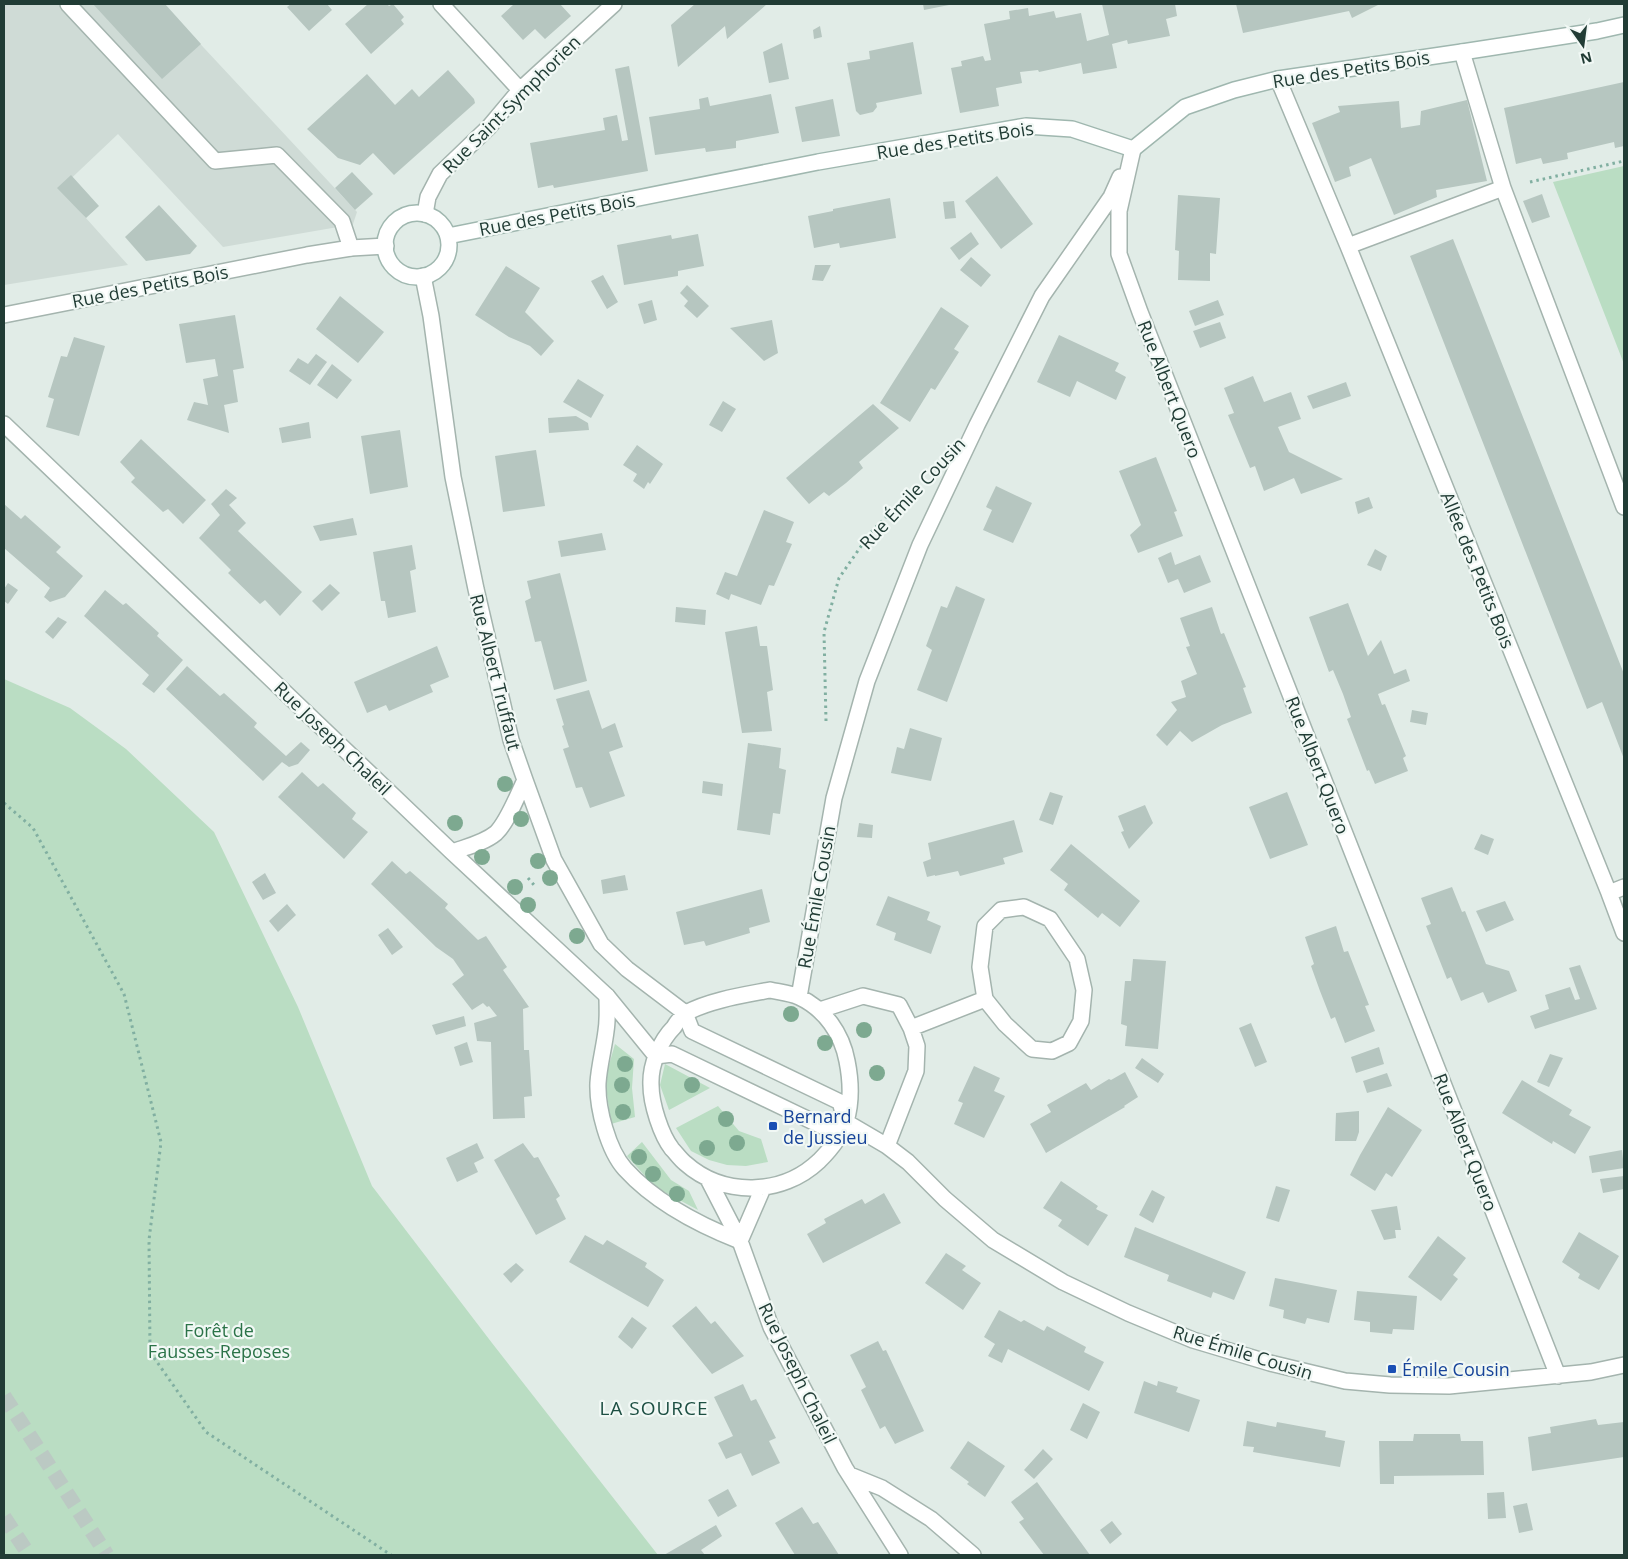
<svg xmlns="http://www.w3.org/2000/svg" width="1628" height="1559" viewBox="0 0 1628 1559" font-family="'Open Sans',sans-serif">
	<style>
		.built { fill: #cfdbd6 }
		.green { fill: #baddc3 }
		.building { fill: #b6c6c0 }
		.lines { fill: none; stroke-linecap: round; stroke-linejoin: round }
		.highway-tunnel { stroke: #bbc9c3; stroke-width: 15; stroke-dasharray: 15 8; stroke-linecap: butt }
		.lane-casing { stroke: #a4b4ae; stroke-width: 18 }
		.street-casing { stroke: #a4b4ae; stroke-width: 18 }
		.secondary-casing { stroke: #9fb7af; stroke-width: 18 }
		.path { stroke: #81afa1; stroke-width: 3; stroke-dasharray: 2.5 4; stroke-linecap: butt }
		.lane { stroke: #fff; stroke-width: 15 }
		.street { stroke: #fff; stroke-width: 15 }
		.secondary { stroke: #fff; stroke-width: 15 }
		.tree { fill: #7da990 }
		.transit-dot { fill: #1a4fb4; stroke: #f1f8f5; stroke-width: 2 }
		.labels { text-anchor: middle; dominant-baseline: central; stroke-width: 4.5; stroke-linejoin: round; paint-order: stroke }
		.street-label { font-size: 18px; fill: #213c35; stroke: #f1f8f5 }
		.transit-label { font-size: 18px; fill: #164399; stroke: #f1f8f5; text-anchor: start }
		.park-label { font-size: 18px; fill: #2b7348; stroke: #f1f8f5 }
		.neighbourhood-label { font-size: 19px; letter-spacing: 1px; fill: #1d4f43; stroke: #f1f8f5 }
	</style>
	<rect width="100%" height="100%" fill="#e1ece7"/>
	<path class="built" d="M4,4h159l194,208 -5,15h-14l-115,20 -105,-113 -58,55 68,76 -124,20z"/>
	<path class="green" d="M1624,166v198l-71,-182z
		M4,679l66,29 56,41 88,83 84,175 74,179 120,157 166,212h-654z
		M615,1044l19,15 -2,29 3,29 -24,7 -6,-45z
		M665,1064l45,24 -41,22 -9,-25z
		M718,1106l21,25 22,8 7,23 -22,4 -19,-1 -18,-5 -18,-9 -15,-23z
		M642,1142l29,38 18,11 9,19 -43,-23 -28,-31z"/>
	<path class="building" d="M93,4h72l36,40 -39,35z
		M291,4h36l5,6 -23,21 -22,-24z
		M368,4h19l2,2 4,-2 11,13 -3,3 3,4 -33,30 -26,-30z
		M512,4h48l11,12 -26,23 -10,-10 -12,11 -22,-24 12,-11z
		M695,4h72l-40,35 -2,-13 -47,41 -7,-42z
		M923,4h26v1l-25,5z
		M1102,4h73l2,12 -11,3 4,17 -42,8 -1,-4 -15,4 5,24 -34,6 -2,-11 -42,9 -1,-2 -18,2 2,11 -26,5 3,18 -39,7 -9,-45 11,-2 -1,-5 22,-5 2,5 6,-1 -7,-36 26,-5 -1,-8 19,-3 1,8 25,-5 2,7 25,-5 6,28 22,-6z
		M1236,4h144l-28,14 -3,-7 -106,22z
		M820,26l2,11 -8,2 -1,-9z
		M913,42l9,52 -46,9 1,4 -4,5 -13,3 -4,-4 -9,-48 23,-4 -1,-8z
		M782,43l7,36 -20,4 -6,-31z
		M629,66l19,105 -94,17 -1,-3 -15,3 -8,-45 75,-13 -2,-12 14,-3 5,26 6,-1 -13,-71z
		M448,70l26,29 1,4 -81,72 -21,-22 -13,12 -22,-7 -31,-29 60,-55 28,31 17,-16 7,8z
		M1624,82v64l-9,2 -1,-6 -47,11 1,6 -25,5 -2,-6 -25,6 -12,-56z
		M771,94l8,39 -43,8v7l-30,4 -1,-4 -50,7 -6,-38 51,-8 -1,-10 9,-2 2,9z
		M833,99l7,37 -38,6 -7,-35z
		M1467,100l20,81 -51,9 1,7 -43,18 -23,-57 -22,9 2,9 -16,6 -23,-59 28,-11 -2,-6 61,-5 2,27 19,-3 1,-14z
		M352,172l21,22 -18,16 -20,-22z
		M71,175l28,31 -13,12 -29,-30z
		M997,176l36,48 -32,25 -36,-48z
		M1542,194l8,23 -18,6 -9,-22z
		M1178,195l42,3 -4,56 -6,-1v28l-32,-1 1,-29 -4,-1z
		M890,198l6,40 -56,10 -1,-5 -25,5 -6,-32 25,-5v-2z
		M954,201l2,17 -11,1 -2,-17z
		M159,205l38,41 -7,8 -44,7 -21,-24z
		M971,232l8,12 -20,16 -9,-12z
		M698,234l6,32 -26,5v5l-54,9 -7,-40 54,-10 1,4z
		M1453,239l171,435v85l-22,-57 -15,7 -177,-453z
		M971,257l20,18 -10,12 -21,-17z
		M815,265h16l-8,16 -11,-1z
		M506,266l34,22 -15,24 29,29 -13,15 -11,-10 -21,-9 -34,-22z
		M603,275l15,27 -11,7 -16,-28z
		M687,285l22,21 -12,12 -13,-12 4,-5 -8,-8z
		M340,296l44,36 -26,31 -42,-34z
		M652,300l5,20 -13,4 -6,-20z
		M1218,300l6,15 -29,11 -6,-15z
		M941,307l28,19 -15,23 5,3 -24,38 -4,-2 -21,34 -30,-19z
		M235,315l9,53 -11,2 5,32 -14,3 5,28 -42,-13 7,-18 14,3 -5,-26 15,-3 -3,-17 -29,4 -7,-39z
		M772,320l6,33 -14,8 -34,-33z
		M1220,322l6,16 -26,10 -7,-17z
		M1059,335l60,28 -4,8 11,6 -10,23 -39,-19 -7,16 -33,-15z
		M74,337l31,9 -26,90 -33,-9 8,-28 -6,-2 13,-41 6,1z
		M316,354l11,8 -17,23 -21,-14 9,-13 10,6z
		M332,364l20,16 -15,19 -20,-14z
		M1253,376l11,26 27,-10 10,27 -23,8 11,25 54,27 -42,15 -7,-16 -30,13 -9,-25 -5,2 -22,-53 6,-2 -10,-25z
		M578,379l26,16 -13,23 -28,-16z
		M1346,382l5,14 -38,13 -6,-13z
		M723,401l13,8 -14,23 -13,-7z
		M873,404l26,24 -40,34 4,6 -17,15 -17,13 -5,-4 -15,12 -23,-26z
		M576,416l12,7 1,7 -40,3 -1,-15z
		M309,422l2,16 -29,5 -3,-15z
		M400,430l8,57 -38,7 -9,-58z
		M141,439l65,61 -23,24 -15,-15 -5,3 -32,-30 4,-4 -15,-16z
		M637,445l26,19 -13,20 -2,-2 -4,7 -11,-8 4,-7 -14,-9z
		M536,450l9,56 -42,6 -8,-56z
		M1156,457l21,54 -3,1 9,24 -45,17 -8,-18 11,-10 -22,-54z
		M996,486l36,17 -19,40 -30,-13 9,-20 -6,-3z
		M226,489l11,9 -8,7 17,18 -8,8 64,61 -22,24 -15,-16 -5,4 -32,-31 3,-3 -32,-32 21,-23 -9,-11z
		M1369,497l4,11 -15,6 -3,-12z
		M4,504l17,15 4,-4 36,32 -5,5 27,24 -18,21 -15,5 -6,-5 6,-9 -46,-40z
		M764,510l30,12 -8,20 6,2 -18,42 -5,-1 -8,20 -30,-11 -2,6 -13,-6 9,-22 12,4z
		M353,518l4,17 -37,6 -7,-15z
		M602,533l4,17 -45,7 -3,-16z
		M412,545l4,24 -6,2 6,41 -28,6 -3,-17h-4l-8,-49z
		M1375,549l12,7 -6,15 -14,-6z
		M1171,552l4,13 25,-10 11,27 -27,11 -6,-14 -10,4 -10,-25z
		M560,573l27,108 -33,9 -13,-49 -6,1 -10,-41 6,-3 -4,-17z
		M8,583l10,7 -10,14 -4,-3v-12z
		M330,584l10,9 -18,18 -10,-10z
		M956,586l29,13 -38,103 -30,-12 15,-40 -6,-4 15,-40 6,2z
		M105,590l18,15 3,-2 33,30 -2,3 26,24 -29,33 -12,-9 7,-9 -65,-59z
		M1348,603l20,53 13,-16 13,34 12,-5 4,12 -32,13 4,11 3,-1 10,25 11,27 -3,2 5,13 -33,13 -6,-14 -2,1 -20,-52 4,-2 -8,-23 -10,-24 -4,2 -20,-55z
		M676,607l30,3 -1,15 -30,-3z
		M1212,607l9,27 3,-1 22,54 -3,1 9,25 -30,12 -30,17 -12,-11 -13,15 -11,-11 21,-25 -6,-8 15,-5 -5,-16 16,-7 -11,-27 4,-1 -10,-28z
		M58,617l9,5 -14,17 -8,-7z
		M757,626l3,20h7l6,44 -6,2 5,39 -30,2 -17,-101z
		M437,646l12,31 -19,8 3,7 -44,19 -3,-6 -19,8 -13,-31z
		M187,666l33,30 4,-3 33,30 -3,4 32,29 15,-14 9,8 -12,14 -9,3 -7,-5 -19,19 -97,-92z
		M589,690l13,39 13,-6 8,24 -14,5 16,44 -35,12 -8,-21 -6,1 -13,-39 6,-2 -7,-21 2,-1 -8,-26z
		M1412,710l16,3 -2,12 -16,-3z
		M910,728l32,10 -11,43 -40,-8 6,-26 7,2z
		M748,743l33,5 -2,20 7,2 -6,44 -7,-1 -3,22 -33,-5z
		M302,772l16,15 5,-4 33,30 -4,6 16,13 -24,27 -66,-62z
		M703,781l20,3 -1,12 -20,-3z
		M1050,792l13,4 -10,29 -14,-5z
		M1287,792l21,53 -38,14 -21,-52z
		M1145,805l8,18 -24,26 -8,-17 3,-1 -6,-15z
		M1014,820l9,32 -20,6 2,6 -45,12 -2,-5 -23,5v-1l-8,2 -4,-15 8,-3 -3,-16z
		M859,823l14,2 -1,13 -15,-1z
		M1481,834l13,5 -6,16 -14,-6z
		M1071,844l69,57 -20,26 -18,-14 -4,5 -34,-28 4,-6 -18,-14z
		M392,861l14,13 4,-3 38,33 -3,4 33,32 8,-4 21,31 -4,3 26,37 -6,2 1,41h5l3,46 -8,1 1,21 -32,1 -2,-77 -14,-1 -3,-18 23,-7 -8,-10 -2,1 -4,-4 -11,7 -20,-26 12,-9 -11,-16 -17,-12 -65,-63z
		M265,873l11,20 -13,7 -11,-18z
		M625,875l3,15 -25,4 -2,-14z
		M1452,887l10,25 3,-1 21,53 23,7 8,20 -29,12 -5,-11 -22,9 -10,-24 -4,2 -21,-53 5,-2 -10,-26z
		M762,889l8,33 -21,6 1,5 -44,13 -2,-5 -20,4 -8,-33z
		M888,896l42,16 -3,8 14,6 -10,28 -37,-14 2,-7 -20,-8z
		M1505,901l9,19 -28,12 -10,-21z
		M287,904l9,11 -18,17 -9,-11z
		M1336,926l8,26 4,-1 21,54 -4,1 10,25 -30,12 -10,-26 -4,2 -11,-28 -9,-25 3,-2 -9,-27z
		M388,928l15,19 -11,8 -14,-20z
		M1133,959l33,2 -8,88 -33,-3 2,-20 -6,-2 4,-43h6z
		M1580,965l17,44 -62,20 -5,-13 19,-7 -4,-14 25,-8 5,13 5,-1 -11,-31z
		M464,1016l2,10 -30,9 -4,-10z
		M1251,1023l16,39 -12,5 -16,-39z
		M467,1042l6,20 -13,4 -6,-19z
		M1379,1047l5,17 -28,9 -5,-16z
		M1550,1054l13,4 -14,29 -12,-5z
		M1142,1058l22,16 -6,9 -23,-15z
		M974,1066l26,12 -6,13 11,5 -21,42 -30,-14 9,-21 -5,-2z
		M1125,1072l13,25 -14,9 1,1 -79,46 -16,-29 21,-12 -4,-7 39,-22 5,7 18,-11 2,1z
		M1387,1073l5,13 -25,7 -4,-12z
		M1522,1080l50,30 -3,5 22,12 -16,27 -22,-13 -1,3 -50,-31z
		M1388,1107l34,23 -30,47 -6,-4 -11,18 -25,-16 10,-20z
		M1359,1111v21l-3,9h-21l1,-28z
		M477,1143l7,15 -10,5 4,9 -21,10 -11,-24z
		M523,1143l11,15 4,-1 22,39 -4,3 10,20 -30,16 -42,-75z
		M1622,1150l2,18 -32,5 -3,-17z
		M1624,1176v13l-21,4 -3,-14z
		M1061,1181l37,25 -2,3 12,6 -20,31 -30,-20 4,-6 -19,-12z
		M1276,1186l14,4 -11,32 -13,-4z
		M1152,1190l13,7 -12,26 -14,-8z
		M884,1193l17,30 -78,40 -16,-29 19,-11 -2,-4 38,-20 3,5z
		M1397,1206l4,24h-6l1,8 -12,2 -13,-30z
		M1135,1227l111,45 -12,28 -21,-8 -2,6 -44,-17 2,-6 -45,-18z
		M1579,1232l40,24 -20,34 -21,-12 2,-4 -18,-12z
		M585,1235l18,10 4,-5 40,23 -2,4 19,13 -16,27 -79,-45z
		M1438,1236l28,22 -13,17 5,4 -17,22 -33,-24z
		M946,1253l20,13 -4,4 19,13 -18,27 -38,-27z
		M516,1263l8,7 -13,13 -8,-9z
		M1275,1278l62,12 -8,33 -22,-5 -2,6 -22,-6 1,-8 -15,-4z
		M1357,1291l60,5 -3,34 -21,-1 -1,5 -22,-2v-10l-16,-2z
		M696,1306l15,18 4,-3 29,35 -32,18 -40,-48z
		M999,1310l22,12 3,-2 20,11 3,-5 39,21 -2,5 20,10 -15,29 -81,-42 -6,14 -14,-7 7,-12 -11,-7z
		M632,1317l15,11 -15,21 -14,-12z
		M878,1341l5,10 3,-1 38,81 -29,13 -10,-18 -5,3 -19,-39 5,-3 -16,-32z
		M1144,1381l13,5 1,-5 20,6 -2,5 24,8 -11,32 -55,-19z
		M743,1384l8,17 5,-2 20,39 -7,3 11,22 -28,13 -11,-23 -15,6 -8,-16 15,-7 -19,-39z
		M1083,1403l17,9 -13,27 -17,-9z
		M1596,1419l2,6 26,-3v35l-92,14 -4,-34 23,-4 -1,-6z
		M1247,1421l29,6 1,-5 49,9 -1,6 20,4 -5,26 -87,-15 1,-5 -11,-1z
		M1414,1434h46l1,7h22l1,34 -90,1v8h-14l-1,-43h34z
		M968,1441l37,25 -20,31 -18,-13 2,-2 -19,-14z
		M1043,1449l10,10 -19,20 -10,-9z
		M1037,1482l53,73h-46l-25,-33 5,-3 -13,-17z
		M728,1489l9,17 -19,11 -10,-17z
		M1504,1492l2,26 -18,1 -1,-26z
		M1527,1503l6,27 -14,3 -6,-27z
		M802,1507l11,17 5,-2 21,33h-44l-20,-32z
		M1112,1521l10,13 -12,10 -10,-14z
		M716,1525l6,11 -21,14 4,5h-41z"/>
	<g class="lines">
		<path class="highway-tunnel" d="M4,1396l103,159
			M4,1517l25,38"/>
		<defs>
			<path id="lane" d="M68,4l147,157 62,-6 65,66 9,27
				M1462,52l41,136 121,319
				M1278,79l70,167 261,647 15,-6
				M1348,246l155,-58
				M1609,893l15,40
				M607,996c0,12 1,23 -1,35 -2,17 -7,35 -8,52 -1,25 10,67 27,86 30,33 74,56 115,72
				M656,1056l16,-2 154,74 20,-6 -6,-20 -148,-71 -7,-18"/>
			<path id="street" d="M441,4l79,86
				M1133,149l-14,62v43l21,58 418,1064
				M425,214l3,-17 12,-23 49,-47 31,-37 94,-86
				M423,276l8,40 22,161 23,112 35,151 14,40 29,80 47,84 26,25 58,44
				M4,315l303,-60 44,-7 35,-2
				M4,424l448,428 155,144 49,60
				M452,852c14,-5 32,-9 44,-19 12,-12 21,-37 29,-53
				M1024,907l26,12 27,40 7,31 -3,31 -12,22 -17,8 -20,-2 -27,-25 -20,-25 -5,-32 5,-41 16,-16z
				M770,990c9,2 21,3 29,7 26,12 43,37 48,64 4,20 5,40 -1,60 -4,15 -16,29 -27,40 -37,35 -96,36 -134,2 -5,-4 -9,-10 -13,-14 -11,-14 -21,-45 -21,-64 -1,-20 9,-44 23,-58 3,-5 8,-11 12,-14 24,-13 58,-18 84,-23z
				M799,997l35,-199 33,-117 53,-136 57,-120 65,-129 69,-99 9,-20
				M820,1010l43,-14 36,9 12,23 6,18 -1,25 -29,75
				M911,1028l74,-29
				M846,1122l41,24 21,16 37,37 48,41 70,42 65,31 65,27 77,23 75,18 45,4 59,1 142,-14 33,-7
				M708,1179l32,62 31,86 74,141 55,87
				M740,1241l23,-53
				M850,1475l32,13 49,31 42,36"/>
			<path id="secondary" d="M385 245a32 32 0 1 1 64 0a32 32 0 1 1-64 0Z
				M448,236l370,-74 208,-36 46,3 61,20 52,-42 49,-17 44,-11 184,-27 135,-21 27,-6"/>
		</defs>
		<use href="#lane" class="lane-casing"/>
		<use href="#street" class="street-casing"/>
		<use href="#secondary" class="secondary-casing"/>
		<path class="path" d="M1530,182l94,-21
			M826,721l-2,-89 15,-54 32,-46 44,-44
			M4,803l29,25 91,166 37,148 -12,98 1,112 56,80 185,123
			M528,878l6,7"/>
		<use href="#lane" class="lane"/>
		<use href="#street" class="street"/>
		<use href="#secondary" class="secondary"/>
	</g>
	<g class="tree">
		<circle cx="505" cy="784" r="8"/>
		<circle cx="521" cy="819" r="8"/>
		<circle cx="455" cy="823" r="8"/>
		<circle cx="482" cy="857" r="8"/>
		<circle cx="538" cy="861" r="8"/>
		<circle cx="550" cy="878" r="8"/>
		<circle cx="515" cy="887" r="8"/>
		<circle cx="528" cy="905" r="8"/>
		<circle cx="577" cy="936" r="8"/>
		<circle cx="791" cy="1014" r="8"/>
		<circle cx="864" cy="1030" r="8"/>
		<circle cx="825" cy="1043" r="8"/>
		<circle cx="625" cy="1064" r="8"/>
		<circle cx="877" cy="1073" r="8"/>
		<circle cx="622" cy="1085" r="8"/>
		<circle cx="692" cy="1085" r="8"/>
		<circle cx="623" cy="1112" r="8"/>
		<circle cx="726" cy="1119" r="8"/>
		<circle cx="737" cy="1143" r="8"/>
		<circle cx="707" cy="1148" r="8"/>
		<circle cx="639" cy="1157" r="8"/>
		<circle cx="653" cy="1174" r="8"/>
		<circle cx="677" cy="1194" r="8"/>
	</g>
	<g class="transit-dot">
		<rect x="768" y="1121" width="10" height="10" rx="2.5"/>
		<rect x="1387" y="1364" width="10" height="10" rx="2.5"/>
	</g>
	<g class="labels">
		<g class="street-label">
			<text transform="translate(1351 69) rotate(-9)">Rue des Petits Bois</text>
			<text transform="translate(511 104) rotate(-45)">Rue Saint-Symphorien</text>
			<text transform="translate(955 140) rotate(-9)">Rue des Petits Bois</text>
			<text transform="translate(557 214) rotate(-11)">Rue des Petits Bois</text>
			<text transform="translate(150 286) rotate(-11)">Rue des Petits Bois</text>
			<text transform="translate(1170 389) rotate(69)">Rue Albert Quero</text>
			<text transform="translate(912 493) rotate(-47)">Rue Émile Cousin</text>
			<text transform="translate(1478 570) rotate(68)">Allée des Petits Bois</text>
			<text transform="translate(496 672) rotate(76)">Rue Albert Truffaut</text>
			<text transform="translate(333 738) rotate(44)">Rue Joseph Chaleil</text>
			<text transform="translate(1318 765) rotate(69)">Rue Albert Quero</text>
			<text transform="translate(816 897) rotate(-80)">Rue Émile Cousin</text>
			<text transform="translate(1466 1142) rotate(69)">Rue Albert Quero</text>
			<text transform="translate(1243 1352) rotate(17)">Rue Émile Cousin</text>
			<text transform="translate(798 1373) rotate(64)">Rue Joseph Chaleil</text>
		</g>
		<g class="transit-label">
			<text x="783" y="1116">Bernard<tspan x="783" dy="21">de Jussieu</tspan></text>
			<text x="1402" y="1369">Émile Cousin</text>
		</g>
		<g class="park-label">
			<text x="219" y="1330">Forêt de<tspan x="219" dy="21">Fausses-Reposes</tspan></text>
		</g>
		<g class="neighbourhood-label">
			<text x="654" y="1408">LA SOURCE</text>
		</g>
	</g>
	<rect width="1628" height="1559" fill="none" stroke="#213c35" stroke-width="10"/>
	<g transform="translate(1583 45) rotate(166)" stroke="#f1f8f5" stroke-width="4" paint-order="stroke">
	<path d="M0-4L9 19L0 12L-9 19Z" fill="#213c35"/>
	<text y="-8" font-size="14" font-weight="bold" text-anchor="middle" fill="#213c35">N</text>
	</g>
</svg>
